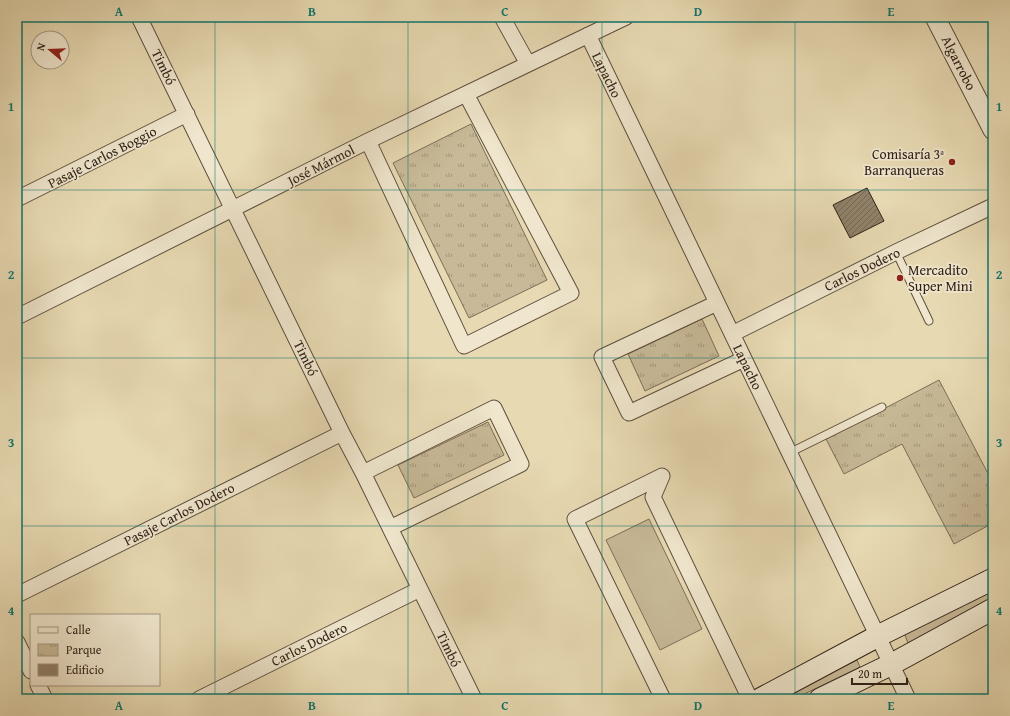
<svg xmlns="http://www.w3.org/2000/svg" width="1010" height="716" viewBox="0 0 1010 716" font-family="'Gentium Book Plus',serif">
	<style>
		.grass { fill: #c8ba98; stroke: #7c6e58 }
		.park { fill: url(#park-tufts); stroke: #7c6e58 }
		.building { fill: url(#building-hatch); stroke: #302118 }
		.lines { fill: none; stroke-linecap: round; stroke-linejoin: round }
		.service-casing { stroke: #5e4f3e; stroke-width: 9 }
		.minor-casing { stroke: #5e4f3e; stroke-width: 17 }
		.tertiary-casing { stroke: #5e4f3e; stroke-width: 21 }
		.secondary-casing { stroke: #302118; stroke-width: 23 }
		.service { stroke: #efe6cd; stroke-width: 7 }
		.minor { stroke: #efe6cd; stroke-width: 15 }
		.tertiary { stroke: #efe6cd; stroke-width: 19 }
		.secondary { stroke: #efe6cd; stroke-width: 21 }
		.grid { fill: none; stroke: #0f766e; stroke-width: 1; stroke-opacity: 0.55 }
		.poi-dot { fill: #8f2418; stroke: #efe6cd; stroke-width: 1.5 }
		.labels { text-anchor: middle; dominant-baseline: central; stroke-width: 3.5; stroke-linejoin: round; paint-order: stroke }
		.street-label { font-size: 14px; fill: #302118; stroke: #efe6cd }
		.poi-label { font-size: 14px; fill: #302118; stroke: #efe6cd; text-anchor: end }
		.neatline { fill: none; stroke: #0f766e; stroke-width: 1.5 }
		.grid-label { font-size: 13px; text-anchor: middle; font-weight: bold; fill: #0f766e }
	</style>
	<defs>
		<pattern id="park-tufts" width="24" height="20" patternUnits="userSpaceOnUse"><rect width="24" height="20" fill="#c8ba98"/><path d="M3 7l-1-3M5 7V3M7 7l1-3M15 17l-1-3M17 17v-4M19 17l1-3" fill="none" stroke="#a3977b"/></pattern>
		<pattern id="building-hatch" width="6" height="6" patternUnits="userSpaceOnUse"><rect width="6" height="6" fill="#8f8168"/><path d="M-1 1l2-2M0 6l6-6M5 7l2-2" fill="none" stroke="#756955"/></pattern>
	</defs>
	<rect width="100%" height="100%" fill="#e7d9b2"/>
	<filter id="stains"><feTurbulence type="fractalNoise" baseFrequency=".005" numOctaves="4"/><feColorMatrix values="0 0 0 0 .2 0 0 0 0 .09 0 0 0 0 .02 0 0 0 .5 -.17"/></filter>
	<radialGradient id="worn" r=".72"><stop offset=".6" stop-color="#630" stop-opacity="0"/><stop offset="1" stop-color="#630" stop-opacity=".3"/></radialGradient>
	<path class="grass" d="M649,519l53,110 -42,21 -54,-110z
		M993,584v18l-85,41 -6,-15z
		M857,660l3,7 -66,32h-17z"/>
	<path class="park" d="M471,124l76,156 -78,38 -76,-155z
		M702,319l17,37 -74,35 -17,-37z
		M939,380l54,103v40l-39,21 -52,-100 -58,30 -18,-35z
		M488,422l16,33 -90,43 -16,-33z"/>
	<path class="building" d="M867,188l17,33 -34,17 -17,-33z"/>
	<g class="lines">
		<defs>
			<path id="service" d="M896,252l33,69
				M789,453l93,-46"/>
			<path id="minor" d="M139,17l203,416 21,40 111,226
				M502,17l26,47
				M588,35l320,664
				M368,141l96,205 107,-53 -105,-199
				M17,199l170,-85
				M717,303l-115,54 27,56 115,-54
				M17,317l351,-176 258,-124
				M732,334l164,-82 97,-46
				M363,473l131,-65 27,56 -131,64
				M17,595l325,-162
				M17,642l14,29
				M38,685l7,14
				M199,699l221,-110
				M663,699l-88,-180 87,-43 -9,21 97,202"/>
			<path id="tertiary" d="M935,17l58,113"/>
			<path id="secondary" d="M760,699l118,-63 115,-57
				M820,699l72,-35 101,-55"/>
		</defs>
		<use href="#service" class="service-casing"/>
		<use href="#minor" class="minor-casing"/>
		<use href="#tertiary" class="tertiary-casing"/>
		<use href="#secondary" class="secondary-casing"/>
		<use href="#service" class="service"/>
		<use href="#minor" class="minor"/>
		<use href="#tertiary" class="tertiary"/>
		<use href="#secondary" class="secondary"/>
	</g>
	<path class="grid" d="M215,17v682M408,17v682M602,17v682M795,17v682M17,190h976M17,358h976M17,526h976"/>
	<g class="poi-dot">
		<circle cx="952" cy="162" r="4"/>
		<circle cx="900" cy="278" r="4"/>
	</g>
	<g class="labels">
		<g class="street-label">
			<text transform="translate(959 63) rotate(63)">Algarrobo</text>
			<text transform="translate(164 67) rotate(64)">Timbó</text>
			<text transform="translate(607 75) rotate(64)">Lapacho</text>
			<text transform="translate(102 157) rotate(-27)">Pasaje Carlos Boggio</text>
			<text transform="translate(321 165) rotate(-27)">José Mármol</text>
			<text transform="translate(862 269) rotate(-26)">Carlos Dodero</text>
			<text transform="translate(306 358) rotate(64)">Timbó</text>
			<text transform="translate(748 367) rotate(64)">Lapacho</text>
			<text transform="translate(179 514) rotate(-27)">Pasaje Carlos Dodero</text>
			<text transform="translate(309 644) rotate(-26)">Carlos Dodero</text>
			<text transform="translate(449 649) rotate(64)">Timbó</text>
		</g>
		<g class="poi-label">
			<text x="944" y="154">Comisaría 3ª<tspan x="944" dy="16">Barranqueras</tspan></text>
			<text x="908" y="270" text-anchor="start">Mercadito<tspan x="908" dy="16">Super Mini</tspan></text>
		</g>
	</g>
	<rect width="1010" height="716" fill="none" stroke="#e7d9b2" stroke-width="44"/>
	<rect x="30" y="614" width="130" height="72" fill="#efe6cd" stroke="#a39785"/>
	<rect x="38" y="627" width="20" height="6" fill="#efe6cd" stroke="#a39785"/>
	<text x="66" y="634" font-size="12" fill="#302118">Calle</text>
	<rect x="38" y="644" width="20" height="12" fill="url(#park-tufts)" stroke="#a39785"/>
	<text x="66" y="654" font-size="12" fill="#302118">Parque</text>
	<rect x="38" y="664" width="20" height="12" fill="#8f8168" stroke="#a39785"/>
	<text x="66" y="674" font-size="12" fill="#302118">Edificio</text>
	<g transform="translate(50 50) rotate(289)"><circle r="19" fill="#efe6cd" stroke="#a39785"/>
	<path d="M0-3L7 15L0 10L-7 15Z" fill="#8f2418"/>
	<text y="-6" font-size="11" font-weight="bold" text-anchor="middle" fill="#302118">N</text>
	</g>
	<path d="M852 678v6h55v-6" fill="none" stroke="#302118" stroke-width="2"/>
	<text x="858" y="678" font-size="12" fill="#302118" stroke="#efe6cd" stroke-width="3" paint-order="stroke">20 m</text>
	<rect x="22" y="22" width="966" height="672" class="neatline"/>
	<g class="grid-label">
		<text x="119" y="16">A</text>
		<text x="312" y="16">B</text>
		<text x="505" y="16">C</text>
		<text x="698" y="16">D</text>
		<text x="891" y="16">E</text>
		<text x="11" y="111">1</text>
		<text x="999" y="111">1</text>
		<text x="11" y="279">2</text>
		<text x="999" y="279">2</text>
		<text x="11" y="447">3</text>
		<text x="999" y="447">3</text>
		<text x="11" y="615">4</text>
		<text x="999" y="615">4</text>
		<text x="119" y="710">A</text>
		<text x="312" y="710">B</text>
		<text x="505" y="710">C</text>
		<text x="698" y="710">D</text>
		<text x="891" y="710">E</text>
	</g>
	<rect width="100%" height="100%" filter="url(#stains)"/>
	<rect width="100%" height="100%" fill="url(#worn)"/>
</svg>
